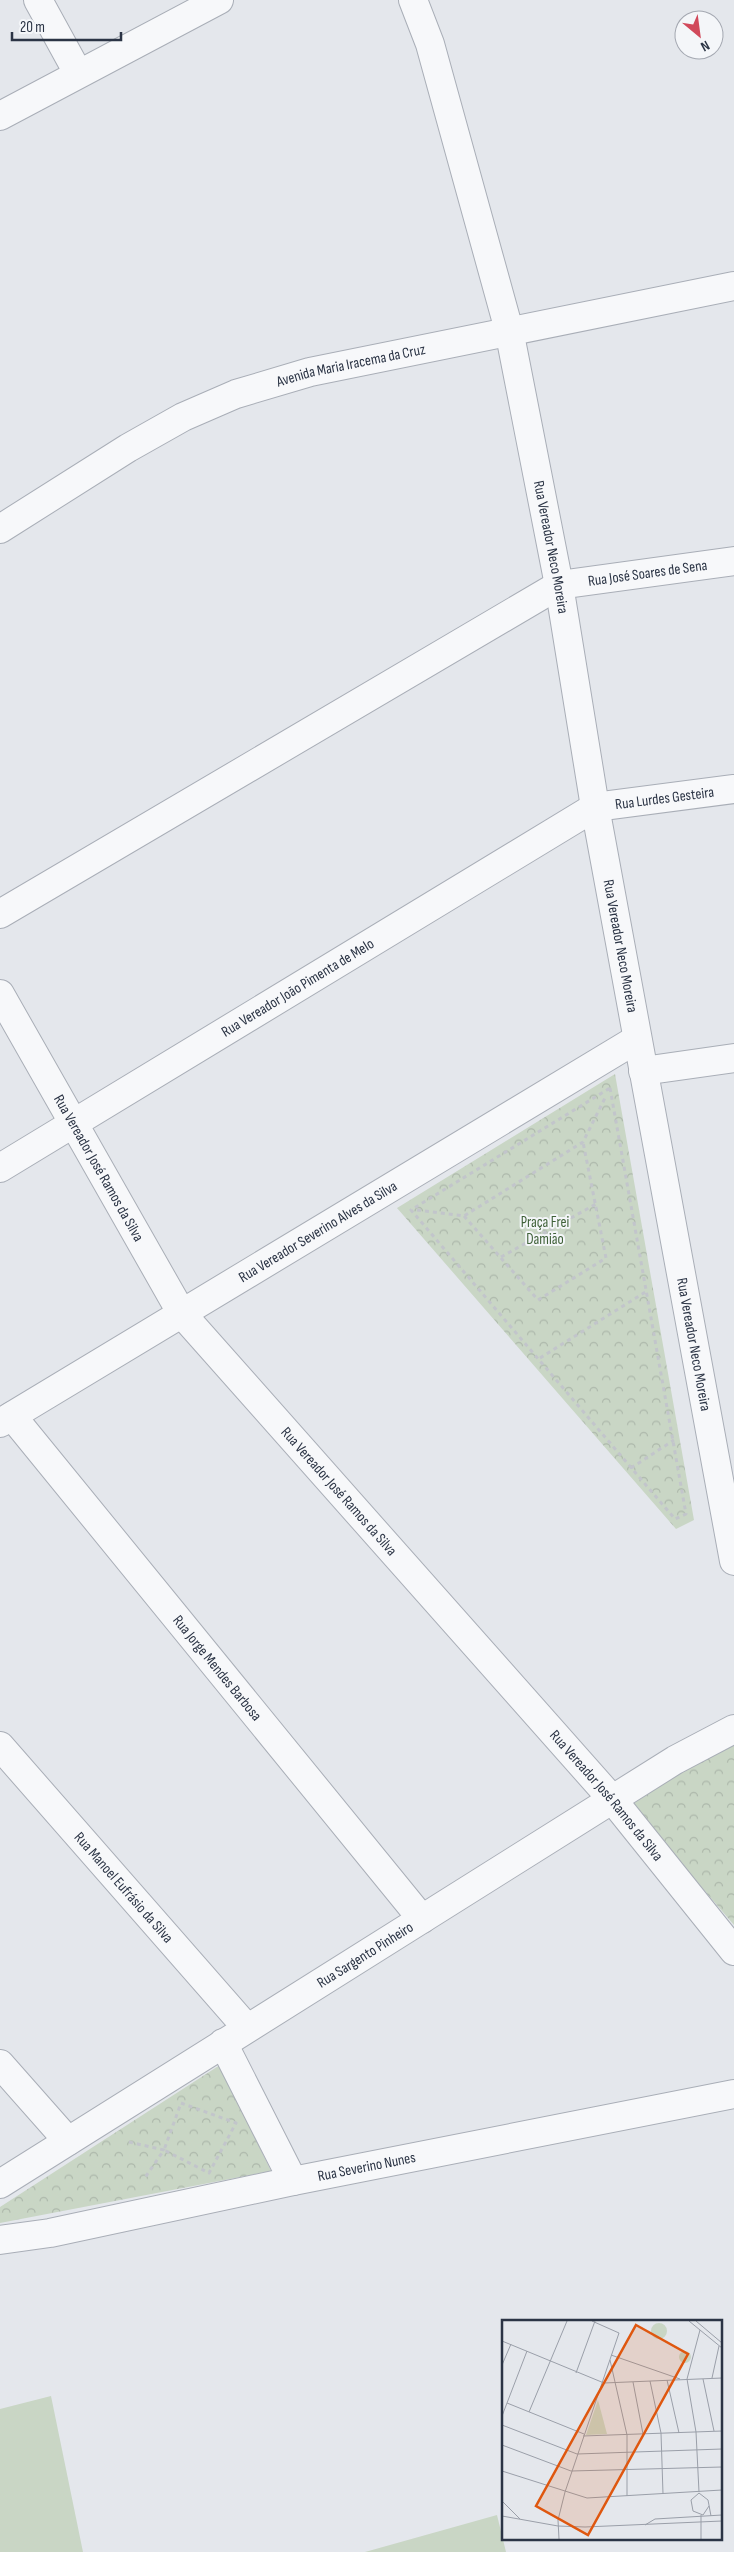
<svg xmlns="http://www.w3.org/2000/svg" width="734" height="2552" viewBox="0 0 734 2552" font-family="'Sofia Sans Condensed',sans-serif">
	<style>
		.grass { fill: #c9d6c5 }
		.forest { fill: url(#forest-crowns) }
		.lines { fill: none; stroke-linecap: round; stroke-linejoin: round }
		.minor-casing { stroke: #a9aeb7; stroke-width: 30 }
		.path { stroke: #c2c5cb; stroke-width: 3; stroke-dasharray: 4 4; stroke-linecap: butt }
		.minor { stroke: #f7f8fa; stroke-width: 28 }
		.labels { text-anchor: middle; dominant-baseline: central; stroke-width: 4; stroke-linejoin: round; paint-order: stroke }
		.street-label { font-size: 15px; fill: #2b3445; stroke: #f4f6f9 }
		.park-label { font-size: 15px; fill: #3f6138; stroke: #f4f6f9 }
		.inset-road { fill: none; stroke: #9a9fa9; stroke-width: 1 }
		.view { fill: #df570f; fill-opacity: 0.15; stroke: #df570f; stroke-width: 2.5 }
		.inset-edge { fill: none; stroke: #2b3445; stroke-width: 2.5 }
	</style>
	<defs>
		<pattern id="forest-crowns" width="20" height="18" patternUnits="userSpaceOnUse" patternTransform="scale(1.25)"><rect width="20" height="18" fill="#c9d6c5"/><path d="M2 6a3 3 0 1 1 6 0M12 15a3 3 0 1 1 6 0" fill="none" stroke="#adb8ab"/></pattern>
	</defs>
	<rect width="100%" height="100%" fill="#e4e7ec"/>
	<path class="grass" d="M51,2396l32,156h-83v-143z
		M497,2515l9,37h-141z"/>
	<path class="forest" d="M615,1074l79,446 -18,9 -279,-321z
		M734,1738v187l-103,-120z
		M220,2065l51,106 -271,52v-16z"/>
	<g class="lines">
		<defs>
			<g id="minor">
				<path d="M38,0l40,73"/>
				<path id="s1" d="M413,0l17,44 79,286 50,255 36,222 139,754"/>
				<path d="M0,116l219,-116"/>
				<path id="s2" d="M0,529l128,-81 55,-31 53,-23 74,-22 424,-86"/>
				<path id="s3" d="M0,914l559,-329 175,-24"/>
				<path id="s4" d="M0,994l182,320 430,485 122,152"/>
				<path d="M643,1071l91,-13"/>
				<path id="s5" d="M0,1168l595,-361 139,-18"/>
				<path id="s6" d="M12,1416l410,503"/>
				<path id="s7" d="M0,1423l637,-384"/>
				<path id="s8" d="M0,1746l247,282"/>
				<path d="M223,2043l70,138"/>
				<path d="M0,2064l68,77"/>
				<path id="s9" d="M0,2184l675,-424 59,-31"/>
				<path id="s10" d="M0,2240l50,-7 243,-52 441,-87"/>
			</g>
		</defs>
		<use href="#minor" class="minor-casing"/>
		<path class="path" d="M610,1088l76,426 -11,5 -264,-309z
			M417,1210l47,6 119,-74 22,-44
			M464,1216l74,84 68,-42 -23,-116
			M501,1257l95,-53
			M540,1358l107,-67
			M631,1468l43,-28
			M181,2103l55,20 -27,50 -45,-23z
			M129,2142l35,8 -20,29"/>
		<use href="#minor" class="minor"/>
	</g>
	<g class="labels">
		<g class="street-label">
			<text stroke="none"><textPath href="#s2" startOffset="391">Avenida Maria Iracema da Cruz</textPath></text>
			<text stroke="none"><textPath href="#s1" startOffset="565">Rua Vereador Neco Moreira</textPath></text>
			<text stroke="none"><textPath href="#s3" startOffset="738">Rua José Soares de Sena</textPath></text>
			<text stroke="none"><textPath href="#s5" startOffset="766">Rua Lurdes Gesteira</textPath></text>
			<text stroke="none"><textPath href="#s1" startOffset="970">Rua Vereador Neco Moreira</textPath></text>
			<text stroke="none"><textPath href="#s5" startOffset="348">Rua Vereador João Pimenta de Melo</textPath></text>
			<text stroke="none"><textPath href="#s4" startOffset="200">Rua Vereador José Ramos da Silva</textPath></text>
			<text stroke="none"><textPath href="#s7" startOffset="371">Rua Vereador Severino Alves da Silva</textPath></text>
			<text stroke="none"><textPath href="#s1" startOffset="1375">Rua Vereador Neco Moreira</textPath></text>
			<text stroke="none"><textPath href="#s4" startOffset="605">Rua Vereador José Ramos da Silva</textPath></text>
			<text stroke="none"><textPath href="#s6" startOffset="325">Rua Jorge Mendes Barbosa</textPath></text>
			<text stroke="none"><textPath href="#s4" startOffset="1010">Rua Vereador José Ramos da Silva</textPath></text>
			<text stroke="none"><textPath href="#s8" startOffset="188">Rua Manoel Eufrásio da Silva</textPath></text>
			<text stroke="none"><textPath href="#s9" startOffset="431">Rua Sargento Pinheiro</textPath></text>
			<text stroke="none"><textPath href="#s10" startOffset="374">Rua Severino Nunes</textPath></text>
		</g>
		<g class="park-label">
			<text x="545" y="1222">Praça Frei<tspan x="545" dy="17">Damião</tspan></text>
		</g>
	</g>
	<g transform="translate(502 2320)">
		<rect width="220" height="220" fill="#e4e7ec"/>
		<path d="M149 11a8 8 0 1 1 16 0a8 8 0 1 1-16 0ZM177 37a6 6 0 1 1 12 0a6 6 0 1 1-12 0Z" fill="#c9d6c5"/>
		<path d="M96,80l9,34 -21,1z" fill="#c9d6c5"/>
		<path class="inset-road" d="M187,1l33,27M194,1l26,22M0,21l102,42 118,-5M109,35l69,24M108,40l17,75v61M0,45l9,-21M74,53l19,-52M210,58l7,-32M201,59l11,52M165,60l12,53M148,61l11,52 2,61M131,62l10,52M5,83l77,31M27,92l38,-91M0,96l25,-65M0,105l75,29 145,-5M81,116l139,-5M0,125l69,26 151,-4M0,151l85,27 135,-8M197,172l-3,-60 -9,-53 13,-49M197,173l-8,7 2,11 10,4 6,-9M197,173l9,7 3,16M0,181l18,18M199,195v24M0,196l56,10 27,1 137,-6M143,205l10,-6 67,-4M57,219l-1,-19 7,-28 54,-159 -27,-12"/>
		<path class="view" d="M134,5l52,29 -100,181 -52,-29z"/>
		<rect width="220" height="220" class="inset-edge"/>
	</g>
	<g transform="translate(699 35) rotate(151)"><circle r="24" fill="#f4f6f9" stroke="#a4a8b1"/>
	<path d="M0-4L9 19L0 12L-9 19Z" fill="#d1495b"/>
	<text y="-8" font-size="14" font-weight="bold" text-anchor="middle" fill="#2b3445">N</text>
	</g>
	<path d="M12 32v8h109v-8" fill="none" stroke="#2b3445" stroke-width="2.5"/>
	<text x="20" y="32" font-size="15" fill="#2b3445" stroke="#f4f6f9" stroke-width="4" paint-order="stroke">20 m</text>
</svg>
